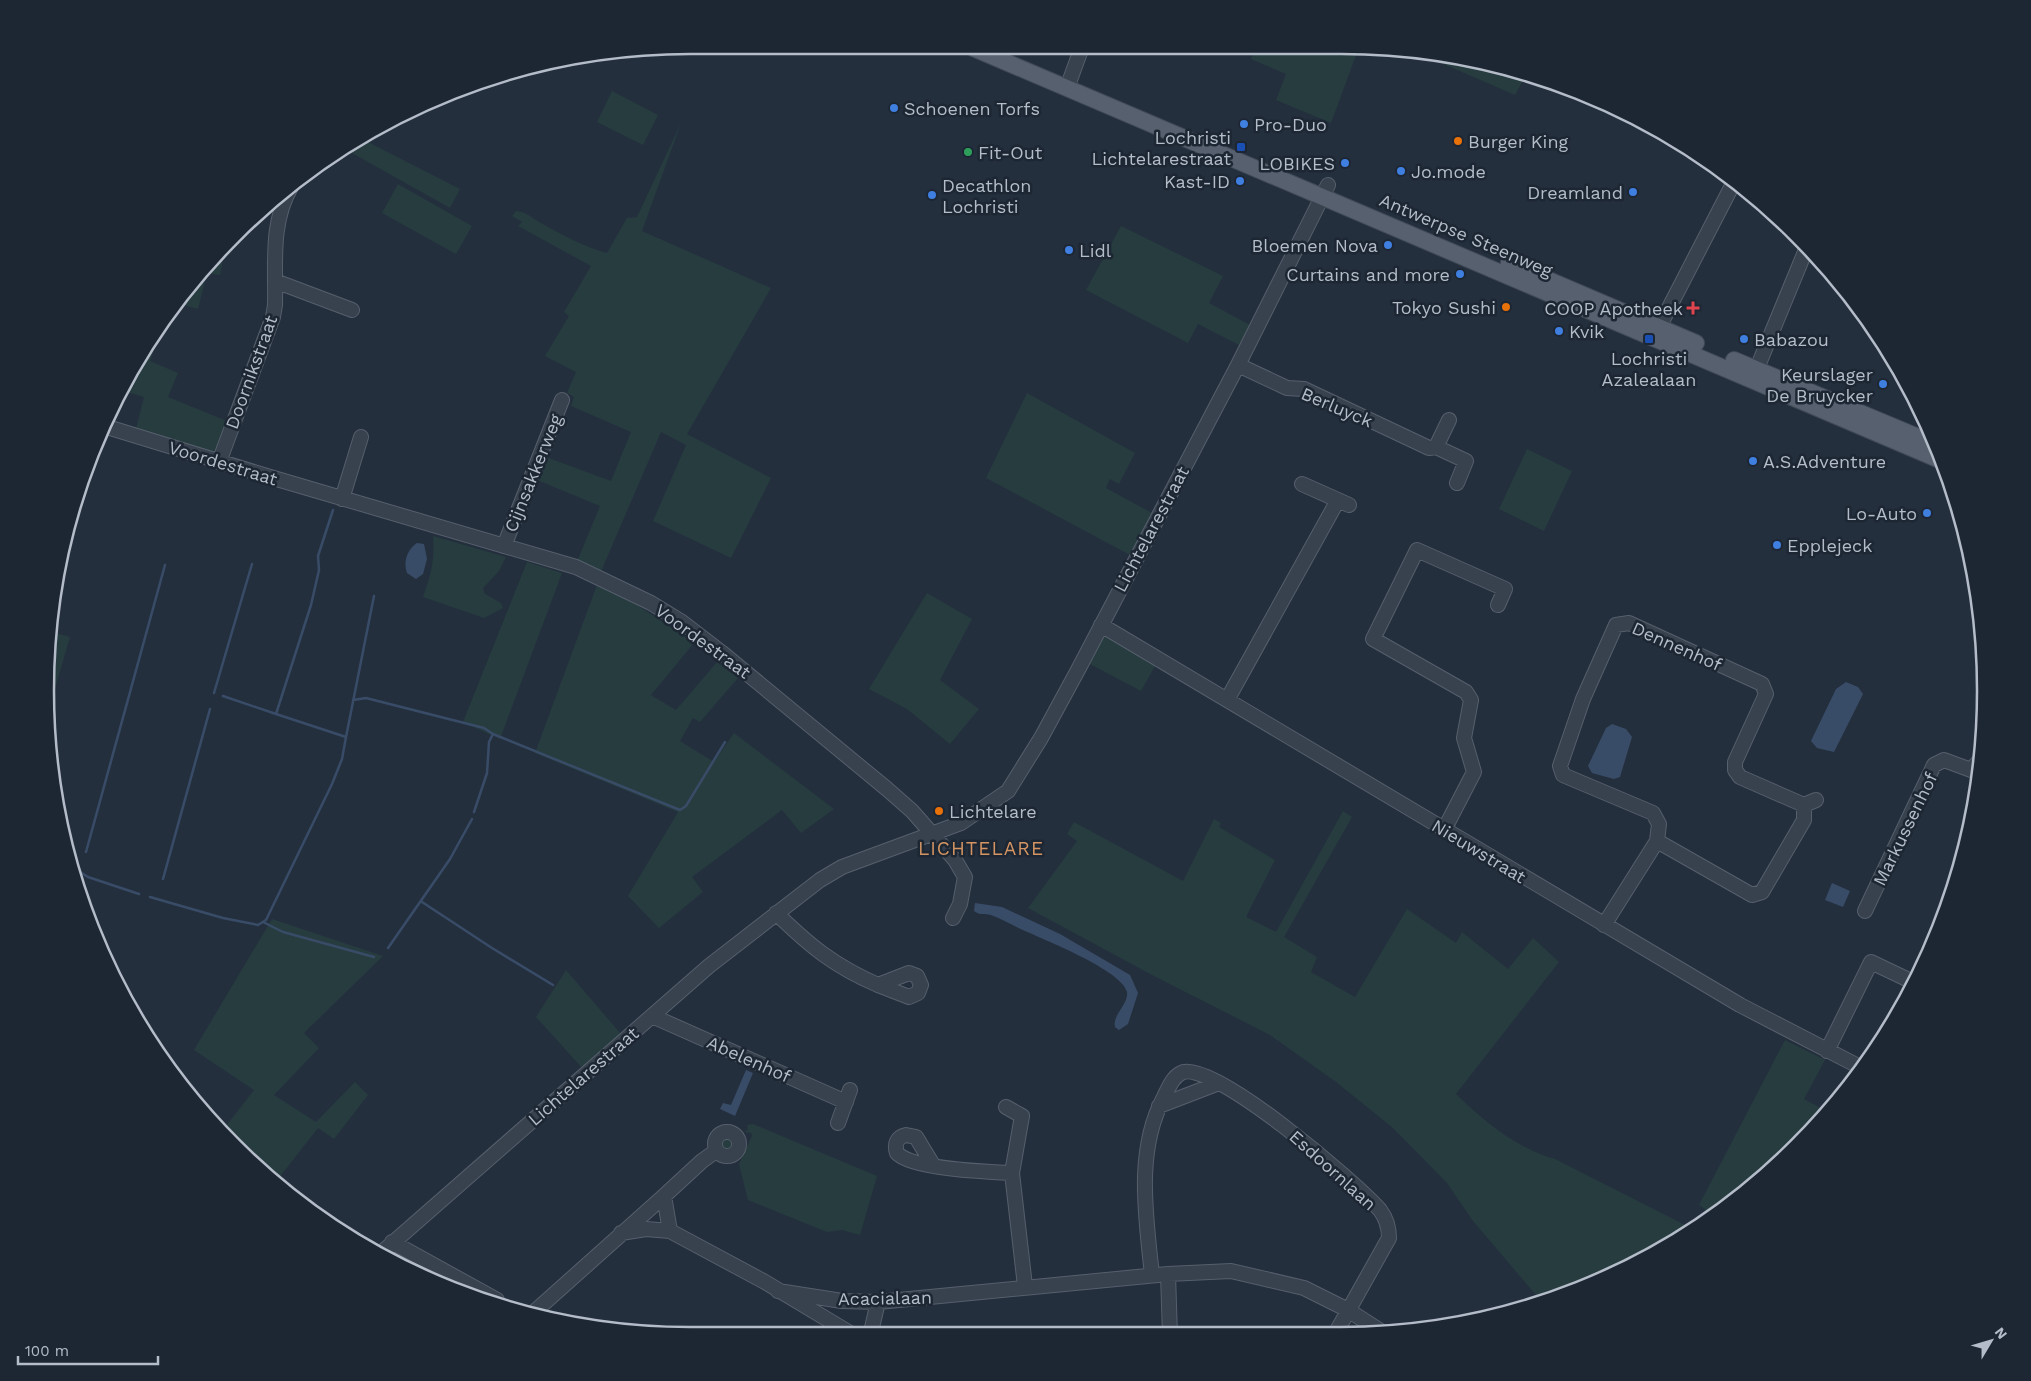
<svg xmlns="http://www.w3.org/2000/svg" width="2031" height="1381" viewBox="0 0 2031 1381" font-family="'Work Sans',sans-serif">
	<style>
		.green { fill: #263c3f }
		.water { fill: #394c67 }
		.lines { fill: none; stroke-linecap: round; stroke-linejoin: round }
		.stream { stroke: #394c67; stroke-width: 2.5 }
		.minor-casing { stroke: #565f6c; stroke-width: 16 }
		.major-casing { stroke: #414a57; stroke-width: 18 }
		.minor { stroke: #38414e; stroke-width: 14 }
		.major { stroke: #56606e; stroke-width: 16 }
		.shop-dot { fill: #3f7fe0; stroke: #1d2633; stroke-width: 2 }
		.food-dot { fill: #e8710a; stroke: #1d2633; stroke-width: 2 }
		.transit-dot { fill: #1a4fb4; stroke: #1d2633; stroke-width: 2 }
		.leisure-dot { fill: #2e9e5b; stroke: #1d2633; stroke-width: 2 }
		.health-dot { fill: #e0444e; stroke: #1d2633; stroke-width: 2 }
		.labels { text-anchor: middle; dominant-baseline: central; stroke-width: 5; stroke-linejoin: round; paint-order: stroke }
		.poi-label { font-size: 18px; fill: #b4bcc9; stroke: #1d2633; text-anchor: start }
		.street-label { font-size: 18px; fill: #b4bcc9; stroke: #1d2633 }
		.neighbourhood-label { font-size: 19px; letter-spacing: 1px; fill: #d59563; stroke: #1d2633 }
		.rim { fill: none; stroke: #b4bcc9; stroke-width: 2.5 }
	</style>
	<rect width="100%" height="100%" fill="#242f3e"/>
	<path class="green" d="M1340,45l19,2 -28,76 -55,-23 10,-26 -35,-15 5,-13z
		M1418,53l48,4 59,20 -10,18z
		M612,91l46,24 -15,30 -46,-23z
		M681,123l-39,108 129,57 -84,146 84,44 -40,80 -78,-37 33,-76 -25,-13 -61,142 -24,-10 24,-58 -63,-26 9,-23 65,24 20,-49 -60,-26 3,-9 -7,-4 9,-21 -31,-16 24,-40 -5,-4 27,-46 -73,-40 4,-4 -10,-6 4,-5c11,1 16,7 25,12 20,11 43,24 66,30l20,-35 10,-1z
		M362,139l98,50 -10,19 -107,-60z
		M398,184l74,42 -16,28 -74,-41z
		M1121,226l102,50 -14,27 41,22 -11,20 -41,-21 -10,19 -102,-53z
		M214,256l9,3 -3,16 -13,-2 -9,36 -23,-6z
		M162,327l-12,34 28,12 -10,24 59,24c-4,12 -6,31 -20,32l-71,-24 8,-32 -20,-6z
		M1027,393l108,60 -16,31 -9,-5 -4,9 46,25 -22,42 -144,-77z
		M1527,449l45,22 -28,60 -45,-22z
		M433,536l73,21 -7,14 -16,17 2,6 16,9 2,5 -19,10 -61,-21c8,-22 12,-38 10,-61z
		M527,562l35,11 -62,166 -37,-17z
		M597,585l40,20 57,38 -43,52 25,15 41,-48 21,16 -38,44 -7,-4 -13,23 34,21 20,-29 100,76 -33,24 -19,-23 -90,67 11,15 -44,36 -31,-32 50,-84 -143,-59z
		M927,593l45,26 -32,61 39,29 -29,35 -43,-35 -38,-20z
		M49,631l21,6 -20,69 -4,-58z
		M1102,637h4l49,29 -14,25 -55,-29z
		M1343,811l9,6 -68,120 33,20 -6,15 44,25 52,-88 49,34 6,-11 46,37 25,-31 26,24 -103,132c29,28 60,54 99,65l136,69 15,-18 -7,-5 86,-165 40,20 -21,39 22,12 -29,36 -98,80 -111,60 -47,14 -68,-80 -26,-38 -54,-55 -57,-46 -66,-47 -118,-60 -124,-67 49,-67 -10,-7 7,-12 109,59 31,-62 7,4 -2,4 56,33 -29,57 30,15z
		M272,919l111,37 -79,77 15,15 -45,47 42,27 39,-40 13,13 -34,44 -16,-11 -43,55 -41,-36 -12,-16 32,-41 -60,-40z
		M566,970l55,64 -38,35 -47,-52z
		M753,1124l124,52 -17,59 -18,-5 -15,2 -79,-32 -9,-36 13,-28 -1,-3 -7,-1 4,-3 -1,-4z
		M719 1144a8 8 0 1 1 16 0a8 8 0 1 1-16 0Z"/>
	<path class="water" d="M417,543l7,1 3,15 -4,15 -7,5 -9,-6c-4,-11 0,-23 10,-30z
		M1846,682l12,5 5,7 -29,58 -17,-4 -6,-7 25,-52z
		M1612,724l14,5 6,8 -12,40 -6,2 -22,-6 -4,-7 18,-38z
		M1832,883l18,8 -7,16 -18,-7z
		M975,903l27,4 58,27 70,41 8,18 -10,31 -9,6 -4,-3c-3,-12 14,-23 12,-35 -5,-22 -85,-53 -104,-62 -11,-5 -21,-11 -32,-15 -7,-2 -10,1 -17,-4z
		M746,1070l7,3 -18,43 -15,-7 3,-6 8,2z"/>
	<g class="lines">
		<path class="stream" d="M214,693l38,-129
			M223,696l53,18
			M353,700l13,-2 118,30 9,6 187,76 6,-4 39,-64
			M346,737l28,-141
			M474,812l13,-39 2,-31 4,-8
			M86,852l79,-287
			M71,866l17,11 51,17
			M163,879l47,-170
			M150,897l73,21 35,7 8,-5 66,-136 10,-25 4,-22 -70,-23 35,-109 8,-35 -1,-14 15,-46
			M422,902l70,46 61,37
			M263,922l20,10 91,25
			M388,948l62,-89 22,-40"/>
		<defs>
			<path id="minor" d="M1067,88l15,-41
				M275,281l77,29
				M1654,337l81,-157
				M1238,365l49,23 17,1 125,59 7,-1 30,14 -9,22
				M1753,378l54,-131
				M104,426l166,51 306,90 75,36 31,19 39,30 166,137 25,22 43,49 10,17 -5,27 -7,14
				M1436,447l13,-27
				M219,462l54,-145 2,-12c1,-40 -5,-82 16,-118
				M1302,484l47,21
				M342,499l19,-62
				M504,546l58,-146
				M1101,625l639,380 122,63
				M1227,700l111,-200
				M1804,805l12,-5
				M1444,830l30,-58 -10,-34 7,-38 -5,-8 -93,-53 44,-89 88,39 -7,16
				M1865,911l69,-146 10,-5 27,10 8,-9
				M776,913c34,33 58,53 102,72l31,-12 8,3 4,9 -3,8 -9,4 -31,-12
				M1604,925l53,-84 2,-17 -6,-11 -90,-38 -3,-9 23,-67 33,-74 13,-2 133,61 4,10 -31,68v8l5,7 64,28v15l-42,72 -10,3 -95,-54
				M652,1016l194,86
				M1827,1051l44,-89 42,20
				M1159,1106l60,-23
				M1006,1107l16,9 -10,57 13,113
				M838,1123l12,-33
				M715 1144a12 12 0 1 1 24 0a12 12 0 1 1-24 0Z
				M716,1151l-14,10 -38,35 6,35 95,51 90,54
				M933,1165l-17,-28 -10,-2c-9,2 -12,9 -9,18 14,16 92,19 115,20
				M621,1233l25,-4 24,2
				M392,1242l105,58
				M380,1254l329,-288 111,-86 22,-13 119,-44 47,-32 33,-53 38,-70 159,-303 90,-180
				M1168,1274l2,62
				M1152,1275c-6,-58 -17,-124 12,-178 5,-10 8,-19 17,-24 28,-17 178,112 199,137 6,8 9,18 9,28l-55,98
				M778,1291l64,10 36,1 290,-28 63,-3 73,17 44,22 34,22
				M533,1313l131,-117
				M870,1336l8,-34"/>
			<path id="major" d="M973,48l969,413
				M1509,263l187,80
				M1734,360l203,85"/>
		</defs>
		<use href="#minor" class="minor-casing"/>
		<use href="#major" class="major-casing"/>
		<use href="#minor" class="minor"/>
		<use href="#major" class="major"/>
	</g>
	<g class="shop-dot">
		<circle cx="894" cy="108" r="5"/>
		<circle cx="1244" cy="124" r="5"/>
		<circle cx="1345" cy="163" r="5"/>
		<circle cx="1401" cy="171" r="5"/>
		<circle cx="1240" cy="181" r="5"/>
		<circle cx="1633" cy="192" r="5"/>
		<circle cx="932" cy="195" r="5"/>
		<circle cx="1388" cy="245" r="5"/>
		<circle cx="1069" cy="250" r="5"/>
		<circle cx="1460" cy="274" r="5"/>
		<circle cx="1559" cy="331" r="5"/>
		<circle cx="1744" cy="339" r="5"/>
		<circle cx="1883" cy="384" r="5"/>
		<circle cx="1753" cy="461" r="5"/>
		<circle cx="1927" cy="513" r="5"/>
		<circle cx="1777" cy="545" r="5"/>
	</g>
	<g class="food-dot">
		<circle cx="1458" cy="141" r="5"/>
		<circle cx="1506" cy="307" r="5"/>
		<circle cx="939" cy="811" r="5"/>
	</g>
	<g class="transit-dot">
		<rect x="1236" y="142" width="10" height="10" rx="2.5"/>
		<rect x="1644" y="334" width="10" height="10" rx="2.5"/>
	</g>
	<circle class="leisure-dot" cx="968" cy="152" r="5"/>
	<path class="health-dot" d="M1690.5 300.5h5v5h5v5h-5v5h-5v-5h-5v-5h5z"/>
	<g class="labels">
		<g class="poi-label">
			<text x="904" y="108">Schoenen Torfs</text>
			<text x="1254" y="124">Pro-Duo</text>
			<text x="1231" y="137" text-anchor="end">Lochristi<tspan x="1231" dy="21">Lichtelarestraat</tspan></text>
			<text x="1468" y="141">Burger King</text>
			<text x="978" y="152">Fit-Out</text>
			<text x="1335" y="163" text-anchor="end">LOBIKES</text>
			<text x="1411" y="171">Jo.mode</text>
			<text x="1230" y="181" text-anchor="end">Kast-ID</text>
			<text x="942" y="185">Decathlon<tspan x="942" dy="21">Lochristi</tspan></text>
			<text x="1623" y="192" text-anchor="end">Dreamland</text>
			<text x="1378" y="245" text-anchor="end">Bloemen Nova</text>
			<text x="1079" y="250">Lidl</text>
			<text x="1450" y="274" text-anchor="end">Curtains and more</text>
			<text x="1496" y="307" text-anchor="end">Tokyo Sushi</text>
			<text x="1683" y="308" text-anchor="end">COOP Apotheek</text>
			<text x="1569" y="331">Kvik</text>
			<text x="1754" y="339">Babazou</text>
			<text x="1649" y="358" text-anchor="middle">Lochristi<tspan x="1649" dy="21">Azalealaan</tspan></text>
			<text x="1873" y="374" text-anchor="end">Keurslager<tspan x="1873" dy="21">De Bruycker</tspan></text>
			<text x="1763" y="461">A.S.Adventure</text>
			<text x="1917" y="513" text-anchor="end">Lo-Auto</text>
			<text x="1787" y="545">Epplejeck</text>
			<text x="949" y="811">Lichtelare</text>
		</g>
		<g class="street-label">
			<text transform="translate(1466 235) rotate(23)">Antwerpse Steenweg</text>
			<text transform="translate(251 372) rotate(-70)">Doornikstraat</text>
			<text transform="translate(1337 407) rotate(23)">Berluyck</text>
			<text transform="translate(223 463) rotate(17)">Voordestraat</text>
			<text transform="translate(533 473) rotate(-68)">Cijnsakkerweg</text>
			<text transform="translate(1151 529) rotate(-62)">Lichtelarestraat</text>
			<text transform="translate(703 641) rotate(36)">Voordestraat</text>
			<text transform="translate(1677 646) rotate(24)">Dennenhof</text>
			<text transform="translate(1905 829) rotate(-64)">Markussenhof</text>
			<text transform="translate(1479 851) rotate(31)">Nieuwstraat</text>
			<text transform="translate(749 1059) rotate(24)">Abelenhof</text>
			<text transform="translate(583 1076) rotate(-41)">Lichtelarestraat</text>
			<text transform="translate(1333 1170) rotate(42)">Esdoornlaan</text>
			<text transform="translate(885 1298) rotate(-1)">Acacialaan</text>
		</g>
		<g class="neighbourhood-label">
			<text x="981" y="848">LICHTELARE</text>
		</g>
	</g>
	<path d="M0 0H2031V1381H0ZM690 54H1341A636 636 0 0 1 1977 690V691A636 636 0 0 1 1341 1327H690A636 636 0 0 1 54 691V690A636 636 0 0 1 690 54Z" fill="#1d2633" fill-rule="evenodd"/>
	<path class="rim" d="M690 54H1341A636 636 0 0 1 1977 690V691A636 636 0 0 1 1341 1327H690A636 636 0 0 1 54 691V690A636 636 0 0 1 690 54Z"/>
	<g transform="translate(1991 1341) rotate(52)" stroke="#1d2633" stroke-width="4" paint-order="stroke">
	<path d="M0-4L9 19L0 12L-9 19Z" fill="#b4bcc9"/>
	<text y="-8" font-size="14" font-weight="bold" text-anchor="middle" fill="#b4bcc9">N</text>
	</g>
	<path d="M18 1356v8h140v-8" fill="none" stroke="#b4bcc9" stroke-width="2.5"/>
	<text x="25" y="1356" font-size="15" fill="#b4bcc9" stroke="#1d2633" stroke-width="4" paint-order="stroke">100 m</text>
</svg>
